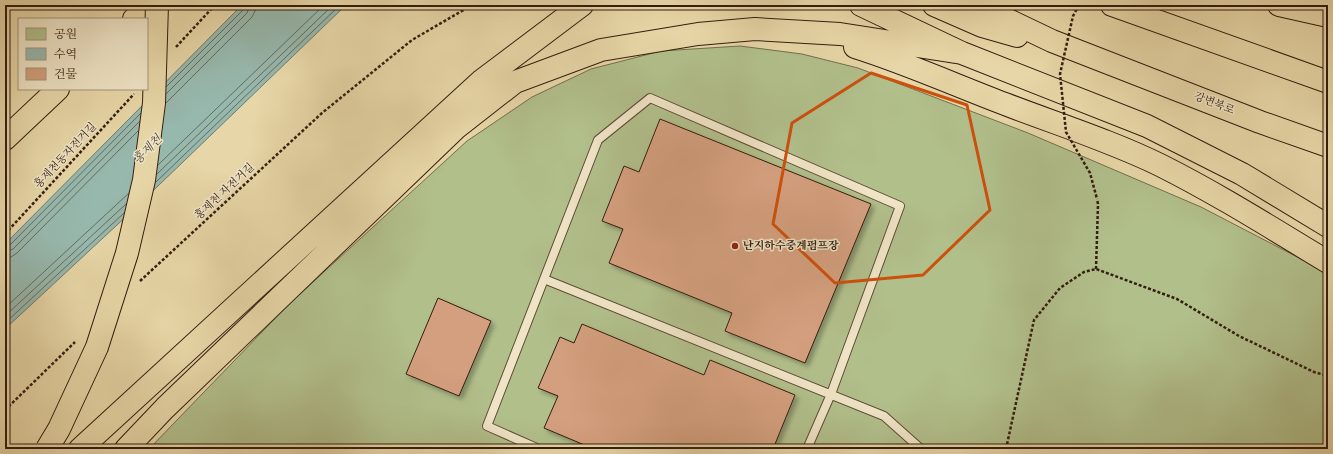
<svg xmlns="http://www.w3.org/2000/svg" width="1333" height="454" viewBox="0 0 1333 454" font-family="Vollkorn,'Noto Serif KR',serif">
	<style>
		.green { fill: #b1bf8b; stroke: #726e4d }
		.water { fill: #97b8ad; stroke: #6f7a6e }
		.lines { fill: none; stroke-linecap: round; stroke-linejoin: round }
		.shore { stroke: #656a5e; stroke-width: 1 }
		.building { fill: #d49f7e; stroke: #331d0f; filter: url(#shadow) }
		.service-casing { stroke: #604b35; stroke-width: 10 }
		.trunk-casing { stroke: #331d0f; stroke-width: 24 }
		.path { stroke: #331d0f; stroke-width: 2.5; stroke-dasharray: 3 2; stroke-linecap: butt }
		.service { stroke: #efe4c6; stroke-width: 8 }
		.trunk { stroke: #e7d6a7; stroke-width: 22 }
		.trunk-bridge-casing { stroke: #331d0f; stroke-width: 24; stroke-linecap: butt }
		.path-bridge { stroke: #331d0f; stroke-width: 2.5; stroke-dasharray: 3 2; stroke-linecap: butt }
		.trunk-bridge { stroke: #e7d6a7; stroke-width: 22 }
		.marked { fill: none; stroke: #cd500c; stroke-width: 3; stroke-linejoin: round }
		.poi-dot { fill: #8f2418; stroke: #efe4c6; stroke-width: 1.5 }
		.labels { text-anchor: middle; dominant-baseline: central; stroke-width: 3; stroke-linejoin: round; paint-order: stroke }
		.street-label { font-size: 11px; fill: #331d0f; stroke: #efe4c6 }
		.poi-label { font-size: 11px; font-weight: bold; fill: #331d0f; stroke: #efe4c6; text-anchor: start }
		.water-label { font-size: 12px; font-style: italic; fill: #514c3e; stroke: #efe4c6 }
	</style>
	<defs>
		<filter id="shadow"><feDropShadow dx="3.5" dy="3.5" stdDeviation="2" flood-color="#0004"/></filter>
	</defs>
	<rect width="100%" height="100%" fill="#e7d6a7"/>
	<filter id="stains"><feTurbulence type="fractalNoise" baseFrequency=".005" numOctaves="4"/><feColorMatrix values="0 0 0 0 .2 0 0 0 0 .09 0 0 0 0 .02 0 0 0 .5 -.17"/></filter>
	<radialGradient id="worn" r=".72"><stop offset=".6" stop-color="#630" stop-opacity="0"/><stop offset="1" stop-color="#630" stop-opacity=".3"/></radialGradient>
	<path class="green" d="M740,46l62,8 56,14 170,65 173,74 127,66v176h-1179l141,-146 177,-162 65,-44 59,-28 70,-18z"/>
	<path class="water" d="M242,5h104l-215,207 -126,117v-85z"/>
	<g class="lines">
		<path class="shore" d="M166,87l77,-77 2,-5
			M166,94l81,-81 3,-8
			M166,103l86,-86 3,-6 1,-6
			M158,165l166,-160
			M157,174l176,-169
			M156,182l184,-177
			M5,247l5,-2 131,-132
			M5,252l8,-3 127,-128
			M5,258l6,-1 6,-4 121,-122
			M5,308l124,-115
			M5,316l121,-112
			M5,323l119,-110"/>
	</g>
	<path class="building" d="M660,119l211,85 -66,159 -80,-32 7,-18 -123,-50 14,-34 -21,-8 22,-55 15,6z
		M438,298l53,23 -32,75 -53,-22z
		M582,324l122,51 6,-15 85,35 -22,54h-179l-50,-21 14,-32 -20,-8 22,-51 14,6z"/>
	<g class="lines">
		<defs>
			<path id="service" d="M544,279l340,137 37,33
				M539,449l-52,-23 111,-286 52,-42 250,108 -69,188 -24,55"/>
			<path id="trunk" d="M861,5l101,48 185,73 95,48 86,52
				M934,5l48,21 35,10
				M977,5l75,36 208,81 68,24
				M1112,5l216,77
				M1279,5l49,11
				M134,19l18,-14
				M855,47c51,16 100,38 150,57 52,20 106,37 155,61 58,29 113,64 168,97
				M5,139l53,-50
				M80,449l401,-368 101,-76
				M126,449l39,-41 291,-280 59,-46 86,-32 97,-16 57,-5 85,5 122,19"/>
		</defs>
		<use href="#service" class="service-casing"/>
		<use href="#trunk" class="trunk-casing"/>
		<path class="path" d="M176,47l39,-42
			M5,234l129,-140
			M1096,269l2,-65 -1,-5
			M140,281l182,-168 90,-73 60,-35
			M5,410l70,-68
			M1006,449l28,-129 26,-32 24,-16 12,-3 81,30 62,37 75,36 14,4"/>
		<use href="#service" class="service"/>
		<use href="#trunk" class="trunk"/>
		<defs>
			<path id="trunk-bridge" d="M47,449l12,-20 38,-82 30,-94 17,-73 10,-77 3,-98"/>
		</defs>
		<use href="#trunk-bridge" class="trunk-bridge-casing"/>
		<path class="path-bridge" d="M1079,5l-6,11 -13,58 6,58 24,41 7,26"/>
		<use href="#trunk-bridge" class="trunk-bridge"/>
	</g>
	<path class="marked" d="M871,73l96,32 23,105 -67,65 -88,8 -62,-59 19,-101z"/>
	<circle class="poi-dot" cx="735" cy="246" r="4"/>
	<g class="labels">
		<g class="street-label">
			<text transform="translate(1214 104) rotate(21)">강변북로</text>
			<text transform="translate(66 156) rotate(-47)">홍제천동자전거길</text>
			<text transform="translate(225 192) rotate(-43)">홍제천 자전거길</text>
		</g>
		<g class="poi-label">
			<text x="743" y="246">난지하수중계펌프장</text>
		</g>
		<g class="water-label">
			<text transform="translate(148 150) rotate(-46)">홍제천</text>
		</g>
	</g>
	<rect width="1333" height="454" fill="none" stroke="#e7d6a7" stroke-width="20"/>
	<rect x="6" y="6" width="1321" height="442" fill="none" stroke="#331d0f" stroke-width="2"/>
	<rect x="10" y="10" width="1313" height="434" fill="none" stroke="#331d0f"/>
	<rect x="18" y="18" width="130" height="72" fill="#efe4c6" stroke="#a4947d"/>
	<rect x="26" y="28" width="20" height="12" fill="#b1bf8b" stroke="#a4947d"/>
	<text x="54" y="38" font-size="12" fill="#331d0f">공원</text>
	<rect x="26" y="48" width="20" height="12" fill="#97b8ad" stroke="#a4947d"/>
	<text x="54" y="58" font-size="12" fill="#331d0f">수역</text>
	<rect x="26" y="68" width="20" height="12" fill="#d49f7e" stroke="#a4947d"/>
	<text x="54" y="78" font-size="12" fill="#331d0f">건물</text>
	<rect width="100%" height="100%" filter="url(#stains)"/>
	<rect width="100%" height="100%" fill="url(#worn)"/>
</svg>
